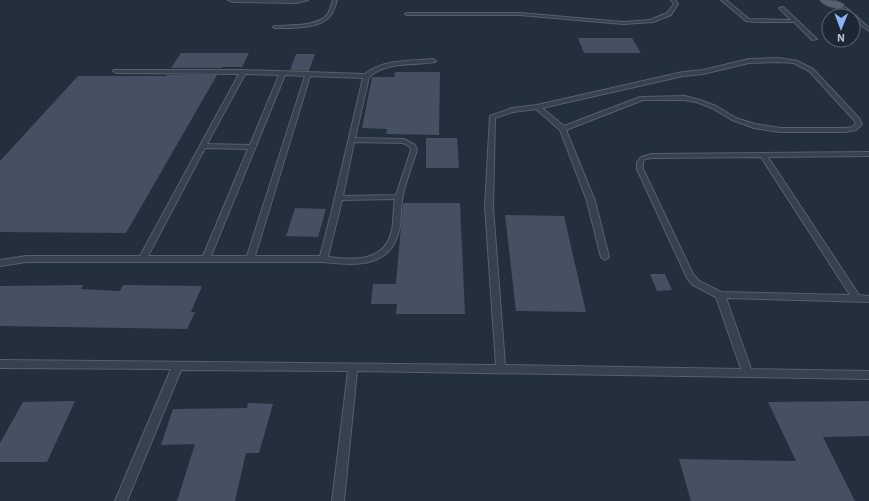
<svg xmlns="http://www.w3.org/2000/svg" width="869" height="501" viewBox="0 0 869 501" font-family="'IBM Plex Sans',sans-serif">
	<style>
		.building { fill: #455162 }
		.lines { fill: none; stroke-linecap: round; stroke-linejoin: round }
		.lane-casing { stroke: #565f6c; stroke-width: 2 }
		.primary-casing { stroke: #414a57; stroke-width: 2 }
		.lane { fill: #38414e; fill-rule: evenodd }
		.primary { fill: #56606e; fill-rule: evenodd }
	</style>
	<rect width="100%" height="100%" fill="#242f3e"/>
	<path class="building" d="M578,38h54l9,15h-57z
		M181,53h68l-7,14h-20l-1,1h-50z
		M296,54h19l-6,17 -19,-1z
		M395,72h45l-1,63 -53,-1 1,-5 -25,-1 10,-51h22z
		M167,75h50l-91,158 -126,-1v-71l78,-85h88z
		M426,138h31l2,30h-33z
		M403,203h57l5,111h-69l1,-10h-26l2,-20h23z
		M295,208l31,1 -8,28 -32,-1z
		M505,215l59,1 22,96 -70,-1z
		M650,274h15l7,16 -15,1z
		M83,285l-2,4 39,2 3,-6 79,1 -11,26h4l-8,17 -187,-3v-40z
		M75,401l-28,61h-47v-19l23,-41z
		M869,401v35l-46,1 32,64h-164l-12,-42 117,2 -28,-59z
		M248,403l25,1 -14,49h-13l-11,48h-58l18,-57 -34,1 12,-36 74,-1z"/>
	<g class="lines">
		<defs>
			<path id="lane" d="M228,0h80l-12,3 -63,-1z
				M333,0h4c-2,6 -3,12 -8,17 -10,12 -39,11 -54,11l-2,-1 2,-1c14,-1 42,1 52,-11 3,-4 4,-10 6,-15z
				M671,0h4l3,4 -7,11 -18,7 -30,2 -103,-9h-113l-2,-1 2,-1h113l103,9 27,-2 17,-7 7,-9z
				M721,0h5l23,19 42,1 -12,-12 4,-1 34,32 -5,1 -18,-18h-37l-11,-1z
				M830,0c10,0 30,20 39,28v3l-16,-12v-3h-4z
				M779,58l18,3 16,8 46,49 3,6 -6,6 -11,2h-65l-26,-4 -22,-8 -20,-12 -16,-6 -11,-2h-42l-77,30 29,71 14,56 -4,3 -4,-3 -14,-56 -27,-71 -24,-21 -23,3 -18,6 -2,89 12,158 236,4 -25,-72 -23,-12 -6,-7 -50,-109v-7l4,-5 11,-3 217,-2v4l-101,1 91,138 10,1v6l-143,-4 25,71 118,2v8l-512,-8 -13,130h-12l16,-130 -167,-1 -54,131h-12l56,-132 -171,-1v-8l496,5 -11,-158 5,-91 22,-8 25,-3 146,-33 20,-2 46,-11zM779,62l15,1 15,8 45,49 2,4 -4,3 -7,1h-65l-25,-4 -19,-6 -20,-12 -16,-6 -15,-4 -45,1 -76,29 -22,-18 141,-32 20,-2 46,-11zM761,157l89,138 -129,-3 -22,-11 -6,-7 -50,-105v-7l2,-3 7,-1z
				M433,59l3,2 -1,1c-22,4 -48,-1 -66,15l-14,61 49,1 11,6 2,5c-5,16 -12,33 -15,50 -2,11 0,23 -4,34 -10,35 -46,31 -75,28h-297l-26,4v-6l26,-4h114l99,-182 -123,-1 -3,-2 1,-1h129l122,4c18,-15 46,-13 68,-15zM245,74l34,1 -29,70 -43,-1zM285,75l20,1 -58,180h-36zM310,76l53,2 -32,136 -11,42h-65zM354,142l49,1 7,4 1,3 -15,45 -53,1zM205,148l43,1 -45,107h-55zM395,199c-2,11 -1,21 -3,31 -7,33 -39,30 -64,27l14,-57z"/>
			<path id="primary" d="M820,0c8,0 19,0 24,5l-2,3c-7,1 -18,-2 -22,-8z"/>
		</defs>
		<use href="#lane" class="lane-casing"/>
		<use href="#primary" class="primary-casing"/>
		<use href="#lane" class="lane"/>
		<use href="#primary" class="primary"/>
	</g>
	<g transform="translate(841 28) rotate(181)"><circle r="19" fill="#1d2633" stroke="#59626f"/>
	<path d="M0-3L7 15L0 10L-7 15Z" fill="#8ab4f8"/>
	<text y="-6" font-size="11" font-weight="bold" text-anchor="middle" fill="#b4bcc9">N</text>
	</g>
</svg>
